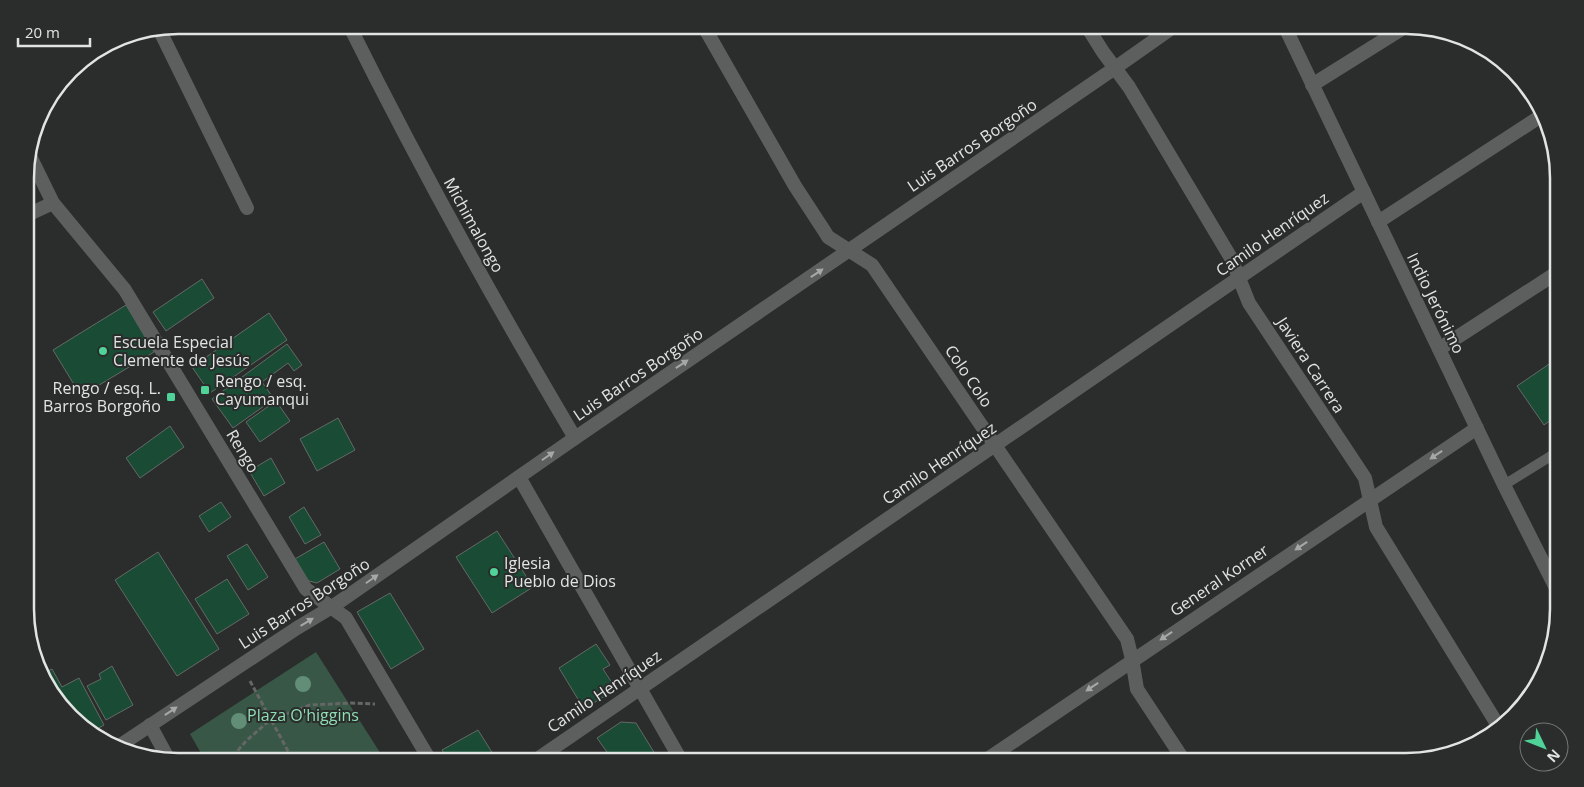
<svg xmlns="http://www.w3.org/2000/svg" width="1584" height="787" viewBox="0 0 1584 787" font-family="'Open Sans',sans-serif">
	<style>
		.green { fill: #385747 }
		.building { fill: #194b35; stroke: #656967 }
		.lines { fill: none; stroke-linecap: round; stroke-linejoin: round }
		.path { stroke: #646765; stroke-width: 3; stroke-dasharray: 5 2.5; stroke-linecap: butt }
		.service { stroke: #5d5f5e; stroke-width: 10 }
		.minor { stroke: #5d5f5e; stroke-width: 14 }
		.tertiary { stroke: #5d5f5e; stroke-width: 14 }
		.tree { fill: #628e77 }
		.oneway { fill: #a6a8a7 }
		.poi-dot { fill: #4fd399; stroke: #2a2d2b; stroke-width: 2 }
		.labels { text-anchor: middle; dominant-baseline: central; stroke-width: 4; stroke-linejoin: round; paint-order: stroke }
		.street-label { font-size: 16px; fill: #e2e4e3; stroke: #2a2d2b }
		.poi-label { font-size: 16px; fill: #e2e4e3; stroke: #2a2d2b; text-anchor: start }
		.park-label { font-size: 16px; fill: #8fdeb5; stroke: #2a2d2b }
		.rim { fill: none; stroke: #e2e4e3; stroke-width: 2.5 }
	</style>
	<rect width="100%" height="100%" fill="#2a2d2b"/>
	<path class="green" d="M316,652l70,110h-180l-16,-28z"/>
	<path class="building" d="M202,279l12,19 -48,33 -13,-19z
		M126,305l28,47 -73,44 -28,-46z
		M269,313l18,27 -77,53 -18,-26z
		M287,344l15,21 -8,6 -6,-8 -26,19 12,17 -41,29 -21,-29z
		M1558,358v57l-14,10 -27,-39z
		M276,401l14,20 -30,21 -14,-20z
		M338,418l17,32 -38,21 -17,-32z
		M170,426l14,21 -44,31 -14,-20z
		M271,458l14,25 -21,13 -15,-25z
		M221,502l10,15 -22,15 -10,-16z
		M304,507l17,28 -16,9 -16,-27z
		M26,523l9,15 -9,5z
		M497,531l36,56 -41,26 -36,-56z
		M324,542l16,27 -23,14 -12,-3 -10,-21z
		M247,544l21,33 -20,13 -21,-34z
		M158,552l61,97 -42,27 -62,-96z
		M227,579l22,35 -32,20 -22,-35z
		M390,593l34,56 -33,20 -34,-57z
		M596,644l14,21 -7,4 13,20 -32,20 -25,-41z
		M112,666l21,39 -27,15 -19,-34 14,-7 -2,-5z
		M52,669l10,18 17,-9 25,47 -12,7 -36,-30 -12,-29z
		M621,722l15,1 24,39h-46l-17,-24z
		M478,730l20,32h-49l-7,-12z"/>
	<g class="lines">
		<path class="path" d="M250,681l44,81
			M228,762l18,-21 24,-21 40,-15 41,-2 24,1"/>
		<path class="service" d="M1504,485l55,-34"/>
		<path class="minor" d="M349,25c70,141 146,278 226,413
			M703,25l92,161 30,46 3,5 44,28 255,374 5,20 5,30 48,73
			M1086,25l17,27 26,35 102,171 18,45 116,175 11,49 123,200
			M159,29l88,179
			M1312,85l96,-60
			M29,154l24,49 72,87 181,299 40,29 85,144
			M25,216l28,-13
			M1378,222l163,-106
			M1439,349l119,-77
			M519,477l163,285
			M150,725l19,35
			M533,762l831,-570"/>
		<path class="tertiary" d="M1284,25l220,460 55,109
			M116,748l181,-120 35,-21 243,-169 540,-370 61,-43
			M983,762l494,-334"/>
	</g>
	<g class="tree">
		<circle cx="303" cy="684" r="8"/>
		<circle cx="239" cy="721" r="8"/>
	</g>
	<defs><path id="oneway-solid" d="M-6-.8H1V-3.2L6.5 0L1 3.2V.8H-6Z" transform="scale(1.25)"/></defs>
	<g class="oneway">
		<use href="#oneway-solid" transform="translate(817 273) rotate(-34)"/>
		<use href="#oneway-solid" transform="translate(682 364) rotate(-34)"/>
		<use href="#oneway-solid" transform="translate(1436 455) rotate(146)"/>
		<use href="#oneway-solid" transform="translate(548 456) rotate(-35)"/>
		<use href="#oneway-solid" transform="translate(1301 546) rotate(146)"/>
		<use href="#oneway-solid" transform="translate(372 579) rotate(-35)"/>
		<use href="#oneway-solid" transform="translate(307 622) rotate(-31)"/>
		<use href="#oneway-solid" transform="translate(1166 636) rotate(146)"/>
		<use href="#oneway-solid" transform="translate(1092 687) rotate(146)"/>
		<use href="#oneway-solid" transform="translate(171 711) rotate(-34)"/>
	</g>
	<g class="poi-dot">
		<circle cx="103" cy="351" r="5"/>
		<rect x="200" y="385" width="10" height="10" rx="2.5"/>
		<rect x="166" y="392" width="10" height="10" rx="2.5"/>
		<circle cx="494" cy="572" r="5"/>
	</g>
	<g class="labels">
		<g class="street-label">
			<text transform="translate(972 145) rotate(-34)">Luis Barros Borgoño</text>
			<text transform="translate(474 225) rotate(61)">Michimalongo</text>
			<text transform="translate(1272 234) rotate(-35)">Camilo Henríquez</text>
			<text transform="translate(1436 303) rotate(64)">Indio Jerónimo</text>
			<text transform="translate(1311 365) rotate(57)">Javiera Carrera</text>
			<text transform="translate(638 374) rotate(-34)">Luis Barros Borgoño</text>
			<text transform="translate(969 376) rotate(56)">Colo Colo</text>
			<text transform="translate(243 451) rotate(59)">Rengo</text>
			<text transform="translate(939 463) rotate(-34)">Camilo Henríquez</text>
			<text transform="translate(1219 580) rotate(-34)">General Korner</text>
			<text transform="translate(304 603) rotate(-33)">Luis Barros Borgoño</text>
			<text transform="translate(604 691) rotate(-34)">Camilo Henríquez</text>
		</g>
		<g class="poi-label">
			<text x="113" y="342">Escuela Especial<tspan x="113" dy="18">Clemente de Jesús</tspan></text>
			<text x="215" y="381">Rengo / esq.<tspan x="215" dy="18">Cayumanqui</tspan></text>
			<text x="161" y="388" text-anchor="end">Rengo / esq. L.<tspan x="161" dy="18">Barros Borgoño</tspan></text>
			<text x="504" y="563">Iglesia<tspan x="504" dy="18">Pueblo de Dios</tspan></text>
		</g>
		<g class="park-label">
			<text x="303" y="715">Plaza O'higgins</text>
		</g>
	</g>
	<path d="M0 0H1584V787H0ZM178 34H1406A144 144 0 0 1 1550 178V609A144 144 0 0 1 1406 753H178A144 144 0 0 1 34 609V178A144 144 0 0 1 178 34Z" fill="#2a2d2b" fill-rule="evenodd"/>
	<path class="rim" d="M178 34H1406A144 144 0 0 1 1550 178V609A144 144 0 0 1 1406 753H178A144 144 0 0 1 34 609V178A144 144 0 0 1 178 34Z"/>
	<g transform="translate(1544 747) rotate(133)"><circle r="24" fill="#2a2d2b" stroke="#747675"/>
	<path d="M0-4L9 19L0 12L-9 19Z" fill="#4fd399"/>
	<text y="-8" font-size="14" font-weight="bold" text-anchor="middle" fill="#e2e4e3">N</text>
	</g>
	<path d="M18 38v8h72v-8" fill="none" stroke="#e2e4e3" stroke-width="2.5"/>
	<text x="25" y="38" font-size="15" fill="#e2e4e3" stroke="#2a2d2b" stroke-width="4" paint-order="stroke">20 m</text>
</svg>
